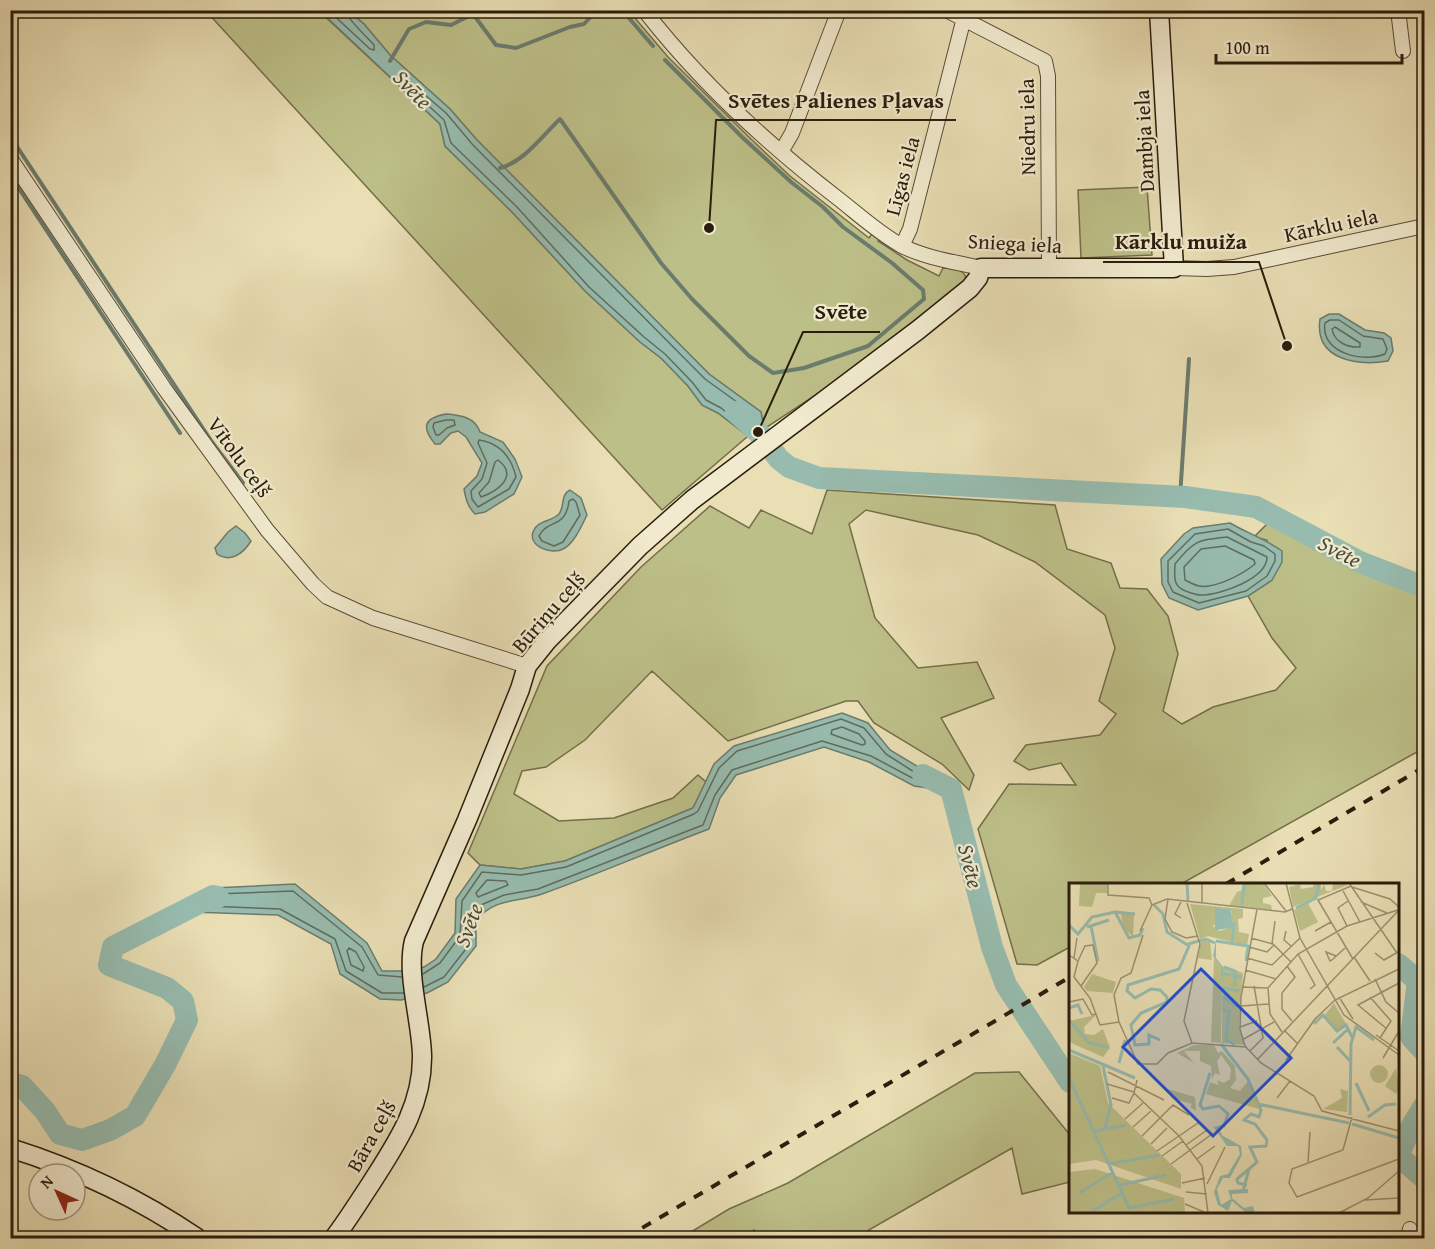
<svg xmlns="http://www.w3.org/2000/svg" width="1435" height="1249" viewBox="0 0 1435 1249" font-family="'Gentium Book Plus',serif">
	<style>
		.green { fill: #bdbf88; stroke: #746e4a; stroke-width: 1.5 }
		.water { fill: #97bcaf; stroke: #6b7c6e; stroke-width: 1.5 }
		.lines { fill: none; stroke-linecap: round; stroke-linejoin: round }
		.shore { stroke: #606c5e; stroke-width: 1.5 }
		.stream { stroke: #6b7c6e; stroke-width: 4 }
		.river { stroke: #97bcaf; stroke-width: 22 }
		.street-casing { stroke: #5a4d36; stroke-width: 16 }
		.secondary-casing { stroke: #2a1d0c; stroke-width: 21 }
		.street { stroke: #f1eace; stroke-width: 14 }
		.secondary { stroke: #f1eace; stroke-width: 18 }
		.rail { stroke: #2a1d0c; stroke-width: 4; stroke-dasharray: 10 10; stroke-linecap: butt }
		.labels { text-anchor: middle; dominant-baseline: central; stroke-width: 4.5; stroke-linejoin: round; paint-order: stroke }
		.street-label { font-size: 21px; fill: #2a1d0c; stroke: #f1eace }
		.water-label { font-size: 22px; font-style: italic; fill: #4b4d3d; stroke: #f1eace }
		.inset-river { fill: none; stroke: #97bcaf; stroke-width: 3 }
		.inset-road { fill: none; stroke: #9d9171; stroke-width: 1.5 }
		.view { fill: #1d4ed8; fill-opacity: 0.15; stroke: #1d4ed8; stroke-width: 3 }
		.inset-edge { fill: none; stroke: #2a1d0c; stroke-width: 3 }
		.leader { fill: none; stroke: #2a1d0c; stroke-width: 2 }
		.callout-dot { fill: #2a1d0c; stroke: #f1eace; stroke-width: 2 }
		.callout-label { font-size: 22px; text-anchor: middle; font-weight: bold; fill: #2a1d0c; stroke: #f1eace; stroke-width: 4.5; stroke-linejoin: round; paint-order: stroke }
	</style>
	<rect width="100%" height="100%" fill="#e9deb4"/>
	<filter id="stains"><feTurbulence type="fractalNoise" baseFrequency=".00333" numOctaves="4"/><feColorMatrix values="0 0 0 0 .2 0 0 0 0 .09 0 0 0 0 .02 0 0 0 .5 -.17"/></filter>
	<radialGradient id="worn" r=".72"><stop offset=".6" stop-color="#630" stop-opacity="0"/><stop offset="1" stop-color="#630" stop-opacity=".3"/></radialGradient>
	<path class="green" d="M206,11h113l121,113 5,22 67,66 73,79 55,51 21,16 27,28 14,19 16,8 30,23 -86,74z
		M348,11h281l39,46 83,82 39,37 79,62 4,-6 7,6 -2,3 29,19 32,16 4,-8 16,1 6,6 1,6 -135,104 -67,44 -3,-17 -52,-38 -232,-234 -27,-31 -60,-54 -26,-31z
		M1147,187l5,68 -71,3 -3,-68z
		M827,490l228,15 12,44 44,14 9,25 27,1 21,27 10,38 -15,57 19,13 31,-17 63,-17 20,-22 -24,-30 -24,-42 24,-16 -5,-40 -13,-3 14,-14 45,24 111,47v154l-243,136h-111v63l-33,18 -20,-1 -39,-135 31,-45 67,1 -15,-22 -32,7 -15,-9 12,-16 74,-10 16,-21 -17,-13 16,-53 -10,-33 -70,-53 -57,-27 -112,-25 -17,14 26,94 43,50 59,-6 17,36 -53,20 33,57 -5,15 -27,-26 -68,-41 -16,-22h-12l-118,40 -76,-70 -67,69 -39,27 -24,4 -8,23 45,27 55,-3 59,-20 25,-23 8,7 -13,26 -128,53 -44,8 -41,-4 -12,-12 79,-187 94,-99 69,-61 39,22 12,-18 51,24z
		M1019,1072l51,63v47l-48,12 -10,-46 -157,90h-95l-6,-8 -14,8h-59l48,-29 59,-26 187,-110z"/>
	<path class="water" d="M320,11h28l16,13 26,31 60,54 27,31 232,234 52,38 3,17 -9,8 -7,-1 -30,-23 -16,-8 -14,-19 -27,-28 -21,-16 -55,-51 -73,-79 -67,-66 -5,-22z
		M1329,314h10l26,16 19,3 7,5 2,13 -5,10c-31,5 -74,-1 -68,-42z
		M446,414c14,1 29,3 34,18l23,10 12,17 7,18 -8,17 -29,18 -10,2c-7,-7 -9,-14 -11,-25l13,-13 5,-13 -16,-26 -8,-6 -7,2 -11,11h-5c-14,-17 -11,-26 11,-30z
		M570,490l11,8 6,17c-5,10 -13,29 -24,34 -10,6 -35,-2 -30,-17 4,-12 18,-10 26,-18 6,-8 1,-19 11,-24z
		M1230,523c17,10 35,16 52,28v11l-10,18 -24,16 -50,14 -29,-12 -7,-14 -1,-25 23,-25 9,-6z
		M236,526l9,7 6,8c-8,13 -21,22 -34,13l-2,-6 13,-16z
		M842,713l26,10 22,27 57,34 3,7 -36,-5 -45,-24 -45,-15 -88,28 -16,23 -11,31c-56,21 -111,45 -167,65 -26,9 -45,3 -66,26v26l-28,36 -21,11 -26,7 -21,-1 -40,-25 -9,-30 -53,-29 -87,-3 -3,-9 25,-15 82,-4 72,59 15,28h27l15,-4 12,-8 19,-26 1,-34 24,-34 41,4 44,-8 128,-53 21,-44 20,-18z"/>
	<g class="lines">
		<path class="shore" d="M328,10l42,39 4,1v-5c-6,-7 -28,-27 -29,-35
			M409,81l37,32 27,32 232,234 50,36 2,12 -7,3 -29,-22 -15,-8 -14,-18 -27,-28 -21,-17 -55,-50 -72,-80 -66,-64 -7,-23 -37,-34v-3z
			M1330,320h9l24,16 20,3 4,10 -2,5c-22,9 -65,-1 -60,-31z
			M1335,327l25,16v4c-12,1 -26,-5 -28,-18z
			M446,420h8l1,5 -8,3 -8,7h-3l-3,-8 1,-4z
			M479,440c20,3 32,16 37,37l-7,12 -31,18 -6,-8 -1,-8 11,-12 5,-16 -9,-20z
			M498,460c21,16 0,31 -17,37l-2,-4 10,-11 6,-20z
			M573,499l3,3 4,13 -17,27 -9,4 -12,-5 -3,-5c8,-17 27,-7 30,-35z
			M1228,529l23,13 13,4 11,8v7l-8,15 -21,15 -47,12 -26,-11 -5,-10v-21l27,-27z
			M1227,537l40,20c0,22 -47,38 -66,38 -5,0 -18,-4 -22,-8 -6,-5 -4,-16 -4,-23 19,-24 23,-24 52,-27z
			M1225,546l29,14 1,4c-12,10 -40,25 -56,22 -5,-1 -10,-4 -14,-6l-1,-13 17,-18z
			M842,727l17,7 6,7v3l-3,1 -31,-11 1,-4z
			M487,880l19,1 2,4 -30,12 -2,-4z
			M349,948l7,4 8,15 -1,4 -12,-6 -4,-14z
			M423,974l17,-11 20,-27 2,-35 20,-29 39,3 45,-8 128,-53 4,-3 21,-43 18,-17 104,-32 23,9 22,26 36,23 -1,3h-5l-45,-24 -49,-15 -90,29 -17,25 -12,30 -165,64 -34,6 -23,10 -11,13 -1,27 -25,32 -20,10
			M402,977l-24,-2 -16,-28 -69,-56 -78,3 -13,8 3,4 75,3 55,30 11,32 36,22h22"/>
		<path class="stream" d="M622,10l31,36
			M390,61l19,-32 17,-7 25,3 22,-11 23,31 20,3 54,-21 14,-3 13,-14
			M10,136l202,306 31,41
			M500,168c24,-6 43,-33 60,-49l101,144 31,36 57,57 24,17 31,-5 64,-22 56,-47 -1,-9 -31,-27 -49,-36 -20,-20 -32,-25 -49,-45 -77,-77
			M10,175l170,258
			M1180,497l9,-138"/>
		<path class="river" d="M736,412l22,20 21,27 10,8 30,11 366,19 71,10 104,55 64,25
			M923,775l28,14 41,158 14,38 64,97
			M1398,964l20,17 -7,56 13,14
			M10,1083l12,3 23,25 15,23 22,6 28,-10 25,-14 30,-51 22,-45 -4,-19 -16,-13 -58,-23 4,-18 100,-51 5,1
			M1424,1106l-14,23 -12,27 26,22"/>
		<defs>
			<path id="street" d="M644,10c56,72 123,134 196,190 19,15 40,34 62,46 24,12 53,16 79,22
				M946,10l99,51 3,15 1,192
				M1398,10l5,41
				M781,152l11,-19 47,-123
				M10,158l154,230 103,142 46,54 14,13 46,21 154,48
				M902,246l8,-17 56,-219
				M1174,268l33,1 27,-2 190,-41
				M1408,1238l2,-9"/>
			<path id="secondary" d="M10,1148c67,21 130,51 187,90
				M334,1238c13,-17 24,-35 36,-53 26,-41 53,-79 52,-130 -1,-35 -16,-81 -8,-114l53,-121 53,-131 7,-23 20,-25 93,-95 52,-46 226,-170 52,-42 8,-10 3,-10h193l-15,-258"/>
		</defs>
		<use href="#street" class="street-casing"/>
		<use href="#secondary" class="secondary-casing"/>
		<use href="#street" class="street"/>
		<use href="#secondary" class="secondary"/>
		<path class="rail" d="M1226,884l198,-117
			M625,1238l445,-261"/>
	</g>
	<g class="labels">
		<g class="street-label">
			<text transform="translate(1027 127) rotate(-91)">Niedru iela</text>
			<text transform="translate(1144 141) rotate(-93)">Dambja iela</text>
			<text transform="translate(902 176) rotate(-75)">Līgas iela</text>
			<text transform="translate(1331 225) rotate(-12)">Kārklu iela</text>
			<text transform="translate(1015 243) rotate(3)">Sniega iela</text>
			<text transform="translate(240 457) rotate(54)">Vītolu ceļš</text>
			<text transform="translate(548 612) rotate(-49)">Būriņu ceļš</text>
			<text transform="translate(371 1136) rotate(-61)">Bāra ceļš</text>
		</g>
		<g class="water-label">
			<text transform="translate(413 89) rotate(46)">Svēte</text>
			<text transform="translate(1340 551) rotate(27)">Svēte</text>
			<text transform="translate(971 866) rotate(76)">Svēte</text>
			<text transform="translate(468 925) rotate(-70)">Svēte</text>
		</g>
	</g>
	<g transform="translate(1069 883)">
		<rect width="330" height="330" fill="#e9deb4"/>
		<path d="M11,0h27v10h-11l-4,14 -13,-1zM175,0h19l9,13 -9,2v5l8,2 1,5 -43,-4 8,-14 8,-3zM245,0h7v7l3,-6 2,7h6l1,-8 15,2 -31,12 1,-11 -2,11 -23,10 -4,-20 11,-3 1,5 12,-2zM239,20l10,19 -18,9 -6,-21zM121,21l53,5v9l-5,1 1,13 10,2 -2,12 -39,-10 -8,3zM146,26l17,2 -5,18 -8,2 -6,-5 4,-4zM52,31h13l-1,23 -10,-10zM141,57l2,20 -14,-2 3,-17zM145,74l7,10v76l-10,-1zM154,83l20,7 -4,51 5,21 -22,-2zM23,91l24,8 -3,11 -26,-2 -3,-4zM265,120l12,21 -9,7 -13,-15zM27,132l-12,12 1,7 9,1 9,-6 7,19 -7,9 -34,-15v-21zM125,162h20l4,8 4,-2 13,15 1,14 -6,8 10,3 8,-10 11,28 -53,-15 4,-12 9,3 -2,-5 7,3 6,-4 1,-10 -10,-14 -4,7 3,13 -5,-2 -3,6 -1,-13 -11,-5v-10h-16l10,12 -17,-10zM0,170l31,13 8,37 73,71v15l-85,-29 -27,4zM301 191a9 9 0 1 1 18 0a9 9 0 1 1-18 0ZM327,185l3,21 -3,5 -11,-8zM95,205l31,9 1,14 -6,-4 2,-3 -21,-6v-5zM271,206l8,2 -1,21 -24,-3 19,-11zM26,286l89,29 1,15h-116v-41z" fill="#bdbf88" fill-rule="evenodd"/>
		<path d="M146,25l16,2 1,18 -17,2zM147,57v18l7,9 -1,76 -1,-76 -8,-11zM149,250l23,13 1,9 -12,23h-7l-6,11 4,16 10,-6 -3,-9 20,-1v4l-16,1v4l12,10 9,-2 2,7 -10,-1 -13,-11 -4,10 -10,-6 -4,-13 6,-16 8,-2 12,-20 -2,-8h-11z" fill="#97bcaf"/>
		<path class="inset-river" d="M118,0l1,18M85,22l9,9 4,18 22,14 -10,23 -51,16 -1,6 8,7 16,-9 9,1 7,7v5l-26,11 -10,12 4,20 14,-1v-9l11,5M173,22l2,-22M227,25l20,-10 3,-15M46,29l20,2M0,42l9,9 14,-17 23,-5 14,26 11,-3 3,-7M22,43l7,35M18,44l22,-7M147,58l32,5 -2,15M119,61l18,-5 9,4M163,61l2,-22M155,84l11,4v15M152,90l21,4M152,105l19,3M154,114l15,10M0,125l9,-3 4,9M153,127l7,1 -3,29 9,5M0,137l20,23 20,4M245,141l9,-9 14,16 9,-6 6,12M264,160l15,-14M152,161l27,35 13,31 -2,7 -8,-3 -7,6 11,4 12,16 -1,6 -16,1 7,15 -8,7 -6,22M268,164l14,15M0,167l66,28M50,180l6,-23M34,183l8,39 -6,23M141,190l-10,32 3,4 16,-3 9,8 -4,12 -8,2 5,7M0,195l60,130 45,-9M287,200l13,28M189,221l91,19M281,232l1,-71 5,-17 18,13M299,234l17,-12 11,-1M283,241l47,14M26,248l31,-6M39,281l52,-9M51,302l46,-10M178,302l-9,-2 -1,-4 12,-10M10,310l33,-20M20,330l32,-19"/>
		<path class="inset-road" d="M39,0v12l41,3 3,7M133,0v21M195,0l22,28M217,0l14,55 44,77 55,40M280,0l48,70M282,3l-33,14 35,59M283,4l38,12 9,8M273,6l18,33M98,16l118,13 7,-3M99,16l-3,20 7,13 14,6 12,-2M112,19l-6,12 6,4M292,19l26,11M118,20l13,41 -16,77 8,22M188,26l-16,88 -1,32 5,17 16,17 53,33 8,15 77,20M278,43l-9,-18 10,-7M71,48l12,-26 15,-6M217,48l-2,9 7,6M246,48l16,-9M74,52l-12,38 -10,5 -7,17 5,27 19,42h19l11,-11 24,-10 54,4M182,55l22,6 18,18M203,61l3,-23M180,64l18,5 7,-7M306,70l9,7 14,-8M229,71l17,31 -5,4M0,72l9,6 -4,16 16,21 10,27 19,-3M267,73l-10,-4 4,9 2,-1 13,-12M285,74l16,24M5,75l3,-20M178,75l25,7 28,-27M9,78l7,-15 8,-1 4,18 -16,23M218,83l8,11 -13,16v16l10,12M176,87l31,9M306,96l11,23 13,11M173,104l26,1M270,114l14,22M301,114l21,24 -11,17M0,119l14,-3 9,16 4,-1M172,123l28,-2M171,144l17,-6M318,146l-29,-24 41,-22M215,147l13,13M213,149l-12,-18 -2,-26 30,-34 49,-28 51,-16M307,152l23,16M173,157l32,-18M181,168l13,-13 -9,-52M314,175l16,-27M189,176l141,-149M217,177l29,-41 20,-19 64,-31M39,189l56,28M68,197l-3,13 45,43 23,30 6,47M38,201l27,8M43,215l17,5 5,-10M208,215l13,-17M283,234l-9,33 -51,19 -3,14 8,14 102,-38M56,236l18,-16M64,244l18,-16M73,253l31,-31 16,10M82,261l16,-16M117,262l21,-15M88,268l41,-28M93,273l21,-15M128,276l18,-13M239,279l2,-30M102,281l41,-30M113,300l23,-5M138,301l18,-37M117,309l21,2M296,317l34,-2M116,321l19,8M270,330l29,-15 31,-27"/>
		<path class="view" d="M132,86l90,89 -78,78 -90,-89z"/>
		<rect width="330" height="330" class="inset-edge"/>
	</g>
	<path class="leader" d="M709 228L716 120H956M1287 346L1259 262H1103M758 432L803 332H880"/>
	<g class="callout-dot">
		<circle cx="709" cy="228" r="6"/>
		<circle cx="1287" cy="346" r="6"/>
		<circle cx="758" cy="432" r="6"/>
	</g>
	<g class="callout-label">
		<text x="836" y="108">Svētes Palienes Pļavas</text>
		<text x="1181" y="249">Kārklu muiža</text>
		<text x="841" y="319">Svēte</text>
	</g>
	<rect width="1435" height="1249" fill="none" stroke="#e9deb4" stroke-width="36"/>
	<rect x="12" y="12" width="1411" height="1225" fill="none" stroke="#2a1d0c" stroke-width="3"/>
	<rect x="18" y="18" width="1399" height="1213" fill="none" stroke="#2a1d0c" stroke-width="1.5"/>
	<g transform="translate(57 1192) rotate(315)"><circle r="28" fill="#f1eace" stroke="#a19880" stroke-width="1.5"/>
	<path d="M0-4.5L10 22L0 15L-10 22Z" fill="#8f2418"/>
	<text y="-9" font-size="16" font-weight="bold" text-anchor="middle" fill="#2a1d0c">N</text>
	</g>
	<path d="M1216 54v9h186v-9" fill="none" stroke="#2a1d0c" stroke-width="3"/>
	<text x="1225" y="54" font-size="18" fill="#2a1d0c" stroke="#f1eace" stroke-width="4.5" paint-order="stroke">100 m</text>
	<rect width="100%" height="100%" filter="url(#stains)"/>
	<rect width="100%" height="100%" fill="url(#worn)"/>
</svg>
